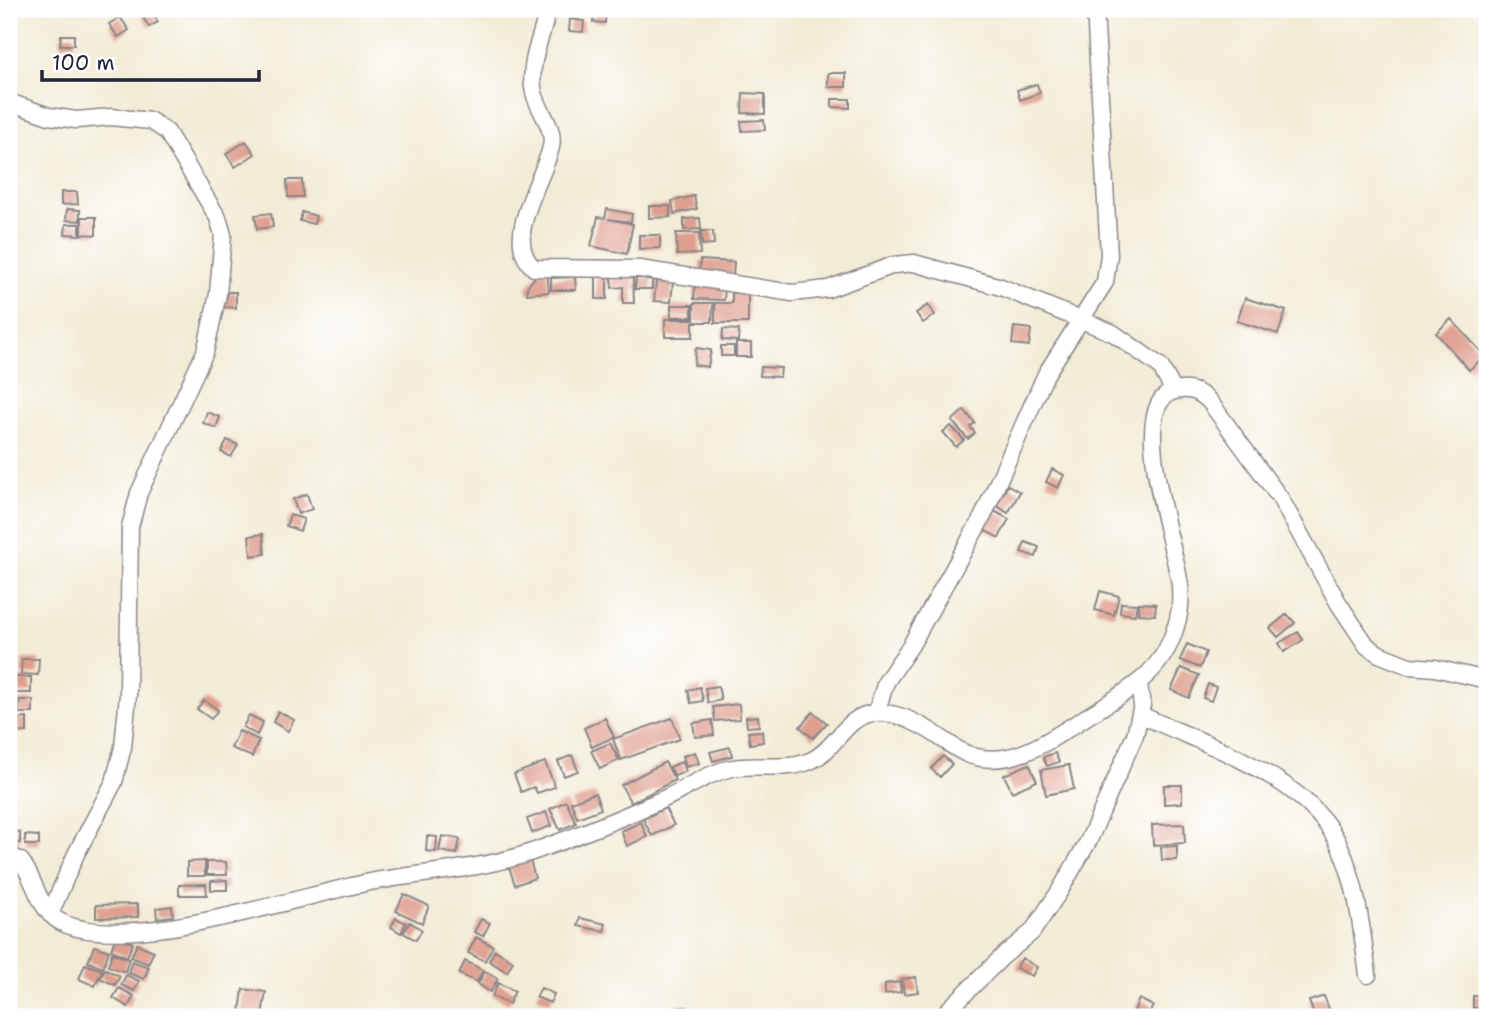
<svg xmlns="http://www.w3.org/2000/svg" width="1496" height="1026" viewBox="0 0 1496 1026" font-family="'Shantell Sans',sans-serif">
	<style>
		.building { fill: #df9f8f }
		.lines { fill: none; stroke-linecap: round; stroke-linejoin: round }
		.minor-casing { stroke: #8a8688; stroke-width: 19 }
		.minor { stroke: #fff; stroke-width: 16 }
	</style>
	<rect width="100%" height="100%" fill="#fff"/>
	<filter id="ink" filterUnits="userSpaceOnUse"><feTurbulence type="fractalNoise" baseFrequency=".0143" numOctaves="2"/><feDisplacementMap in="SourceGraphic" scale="14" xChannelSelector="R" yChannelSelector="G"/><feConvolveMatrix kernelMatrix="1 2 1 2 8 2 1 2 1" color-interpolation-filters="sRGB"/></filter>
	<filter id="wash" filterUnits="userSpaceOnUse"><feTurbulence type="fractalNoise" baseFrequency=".00686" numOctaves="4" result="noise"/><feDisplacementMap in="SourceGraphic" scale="28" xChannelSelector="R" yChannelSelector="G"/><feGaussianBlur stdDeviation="1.57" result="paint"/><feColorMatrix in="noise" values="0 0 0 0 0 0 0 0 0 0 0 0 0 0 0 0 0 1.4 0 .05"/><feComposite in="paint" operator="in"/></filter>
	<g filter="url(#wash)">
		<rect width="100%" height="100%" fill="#f2ebd5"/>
		<g id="blocks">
			<path class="building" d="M151,10l7,12 -9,5 -7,-11z
				M594,10h12l-1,13 -12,-1z
				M120,17l9,13 -11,7 -9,-13z
				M570,19l14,2 -1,11 -14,-1z
				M61,35h13v10h-14z
				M828,73h18v14h-18z
				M1037,84l3,9 -20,7 -3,-10z
				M743,93l22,1v20l-23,-1z
				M832,99h18v9l-18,-1z
				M764,120l1,10 -23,1 -1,-10z
				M246,141l9,13 -20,13 -9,-13z
				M287,180h15l1,17h-15z
				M61,192h16l1,12 -17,1z
				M694,196l3,13 -23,5 -2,-13z
				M649,206h21v11l-21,1z
				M67,209l13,1v11l-14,-1z
				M607,209l25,5 -1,8 -23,-3 25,5 -6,30 -36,-8 7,-29 7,1z
				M302,212l14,4 -2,8 -14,-3z
				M271,213l2,14 -16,2 -2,-14z
				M82,217h14v18l-14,-1z
				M700,218l1,11 -17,1v-11z
				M66,224h14v11l-15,-1z
				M701,231h12l1,13 -12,1z
				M676,233h23l1,21 -23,1z
				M639,235h21v13l-21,1z
				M700,260l34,2 -1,14 -34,-2z
				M547,271l2,21 -22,2v-7l12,-15z
				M611,274h22l1,29h-11v-16l-11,1z
				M575,277l1,13h-25v-12z
				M596,277h11v22h-11z
				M636,278h16v11h-17z
				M656,281l17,1 -2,20 -17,-1z
				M695,284l30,2 -1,14 -30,-1z
				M227,292h9v16l-16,-1v-10h7z
				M732,293h16v30h-33v-20h17z
				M1245,298l41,13 -8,23 -41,-13z
				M694,303h19l-1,19h-19v15h-28v-18h29z
				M671,305h21v12h-21z
				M928,305l7,10 -12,8 -7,-10z
				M1451,319l34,37 -16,14 -33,-37z
				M1014,327l17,2 -2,17 -17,-2z
				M723,329l16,1 -1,11 -16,-1z
				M736,343h15v14h-15z
				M721,346h13v10h-13z
				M696,348l15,2 -3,17 -14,-2z
				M761,367l20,1 -1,9 -20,-1z
				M964,410l11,13 -5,4 5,6 -7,6 -16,-18z
				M207,412l13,5 -4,11 -13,-5z
				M951,426l13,14 -8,7 -13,-15z
				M227,440l11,5 -7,12 -10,-5z
				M1052,469l12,6 -6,13 -12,-6z
				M1008,485l12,7 -12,21 -12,-8z
				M307,494l5,15 -14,5 -5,-15z
				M992,510l17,9 -10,19 -17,-9z
				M290,515l14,4 -4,12 -14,-5z
				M263,534l2,20 -14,2 -2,-20z
				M1025,542l14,5 -3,10 -15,-5z
				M1100,591l19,5 -5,19 -19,-5z
				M1121,603l16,1 -2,11 -15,-2z
				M1139,603l17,1 -1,11 -17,-1z
				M1287,614l8,9 -17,14 -8,-9z
				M1298,632l5,8 -19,12 -5,-9z
				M1187,644l19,8 -6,16 -20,-8z
				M22,659h17l-1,16 -17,-1z
				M1181,668l18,7 -10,23 -18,-8z
				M9,677h22v16h-22z
				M1208,684l8,3 -5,14 -8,-3z
				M718,686l3,14 -13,3 -3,-15z
				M700,687l3,14 -12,2 -3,-13z
				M19,700h14v13h-14z
				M204,700l14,10 -7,9 -14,-10z
				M739,704l1,15 -25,2 -2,-14z
				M278,711l16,9 -6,11 -15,-9z
				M813,712l14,11 -14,15 -13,-11z
				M249,715l14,7 -6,13 -14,-8z
				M758,716l1,10 -12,1 -1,-10z
				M27,718v14l-15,1v-14z
				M605,718l9,19 -22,10 -8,-19z
				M672,718l8,21 -59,21 -8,-21z
				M712,720l2,15 -19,2 -2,-14z
				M239,731l20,9 -7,17 -21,-9z
				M762,731l1,11 -13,2 -2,-12z
				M610,743l9,17 -19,9 -9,-18z
				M730,747l2,9 -19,5 -3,-9z
				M695,752l4,11 -13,4 -3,-11z
				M1055,753l4,9 -12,4 -4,-9z
				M572,755l6,16 -14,5 -6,-15z
				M943,756l9,8 -12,13 -9,-8z
				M545,762l10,25 -18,6 -3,-6 -13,5 -7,-18z
				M665,762l10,18 -44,23 -10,-18z
				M681,762l5,9 -11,5 -5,-9z
				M1029,764l8,17 -25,11 -8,-17z
				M1069,765l5,24 -28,6 -5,-25z
				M1164,785h18v18l-18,1z
				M595,793l6,16 -24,9 -6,-16z
				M566,801l10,22 -16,7 -10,-21z
				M665,808l9,17 -22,11 -9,-17z
				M546,812l5,14 -19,7 -5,-14z
				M641,822l6,15 -20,9 -6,-15z
				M1184,824l1,19 -32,2 -1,-20z
				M9,831l11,1v11h-11z
				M25,835l14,1v9h-14z
				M427,836l10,1 -1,15 -10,-1z
				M442,836l18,3 -3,15 -18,-3z
				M1177,846v14h-15l-1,-13z
				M530,860l5,18 -20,7 -6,-18z
				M205,861v15h-18v-14z
				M207,862h19l1,13h-20z
				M227,880v10h-16v-9z
				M206,884l1,11h-28v-10z
				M404,894l25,12 -7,17 -26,-12z
				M138,904v13l-42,1v-13z
				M172,906l1,10 -16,2 -1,-10z
				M396,918l10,5 -5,10 -10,-6z
				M580,918l26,6 -2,7 -26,-5z
				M481,919l9,4 -7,13 -9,-4z
				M410,922l12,8 -6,10 -13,-7z
				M116,937l17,6 -6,14 -16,-7z
				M476,937l17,9 -8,15 -17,-8z
				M137,944l17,7 -6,13 -17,-7z
				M94,946l15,5 -6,17 -15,-6z
				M495,950l18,11 -6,11 -18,-11z
				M112,953l17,6 -4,13 -17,-6z
				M1022,958l15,9 -5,9 -16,-8z
				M132,961l17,6 -5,12 -16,-6z
				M465,961l18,9 -6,12 -18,-8z
				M85,964l17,6 -7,16 -16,-7z
				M105,969l15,7 -5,9 -15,-7z
				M485,971l13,8 -8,13 -12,-8z
				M126,975l13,6 -5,10 -13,-6z
				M916,977l2,15 -14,2 -2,-15z
				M900,982l1,10 -16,2v-10z
				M498,983l17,8 -6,13 -17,-8z
				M119,988l15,8 -6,11 -15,-9z
				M541,988l13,6 -4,9 -14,-6z
				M243,989l23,3 -4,23 -22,-3z
				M1324,996l7,18 -16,3 -6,-16z
				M1473,996h14v12h-14z
				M1139,999l14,7 -6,11 -13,-6z
				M687,1007l1,10h-14v-9z
				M1395,1008h18v9h-18z"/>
		</g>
	</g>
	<g filter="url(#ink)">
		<use href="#blocks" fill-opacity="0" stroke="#8a8688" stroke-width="2"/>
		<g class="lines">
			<defs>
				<path id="minor" d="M548,9c-5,25 -19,52 -15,78 2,22 23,38 18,60 -7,32 -50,93 -17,121l106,1 152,24 36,-4 66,-24 20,-2 87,24 112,46 47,33 14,25
					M9,102l40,14 27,4 35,-3 40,4 16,11 51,86 5,17 -5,59 -13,58 -66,141 -9,34 -2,168 -5,52 -9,35 -38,72 -26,60
					M876,713l10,-31 25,-37 72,-129 63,-142 59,-92 4,-27 -14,-246
					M1141,715c67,31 169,62 200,134 17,39 21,84 27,126
					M9,855l12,6c16,21 17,52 44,63 68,28 230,-27 305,-42 55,-10 112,-12 165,-31 45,-16 89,-34 133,-54 21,-10 42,-25 65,-29 25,-5 55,4 79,-8 24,-11 33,-44 62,-47 19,-2 37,7 53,16 14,8 26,19 40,25 45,18 88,-18 124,-40 39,-25 72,-41 85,-88 4,-12 5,-28 4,-40 -3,-35 -56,-183 -5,-195 15,-4 25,1 35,11l70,96 59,106 28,42 12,8 30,12 26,2 52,12
					M941,1017l61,-60 30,-25 27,-40 30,-52 46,-105 7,-30 -3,-21"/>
			</defs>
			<use href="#minor" class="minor-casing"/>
			<use href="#minor" class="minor"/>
		</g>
	</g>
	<rect width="1496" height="1026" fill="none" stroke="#fff" stroke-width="35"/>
	<path d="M42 70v10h217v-10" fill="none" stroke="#22223b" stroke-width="3.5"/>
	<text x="52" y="70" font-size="21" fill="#22223b" stroke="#ffffff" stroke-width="5" paint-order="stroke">100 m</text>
</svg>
